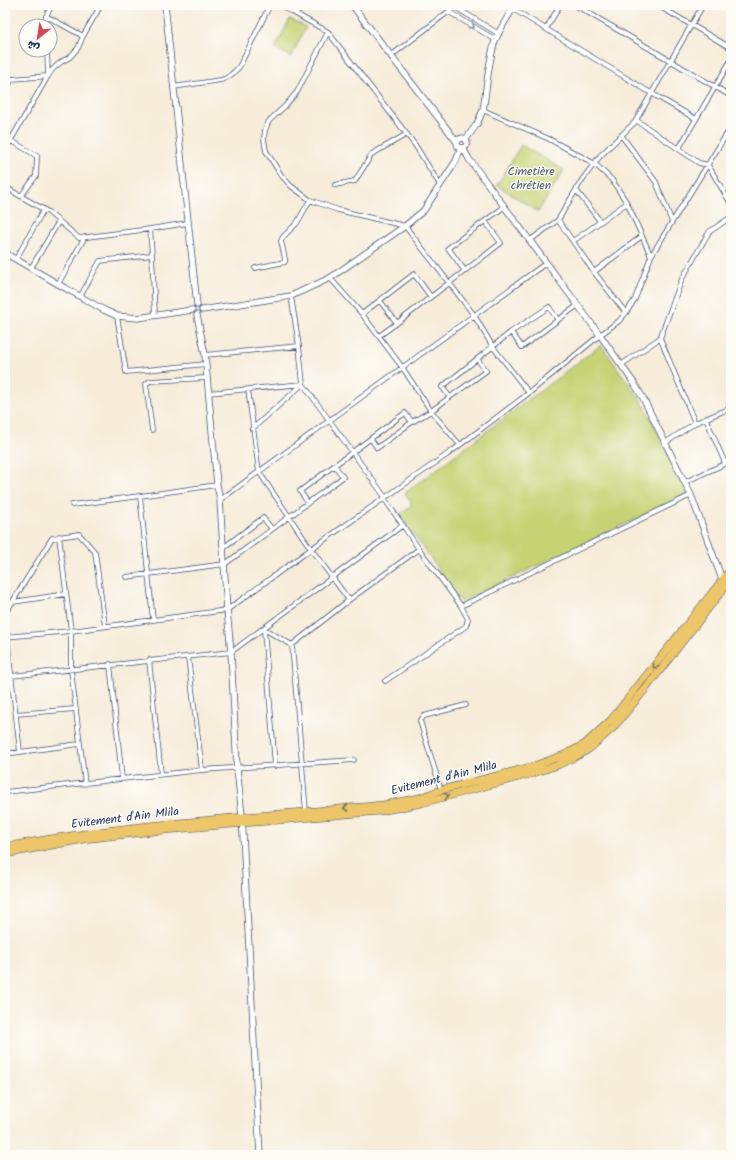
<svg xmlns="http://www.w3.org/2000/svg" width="736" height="1160" viewBox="0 0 736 1160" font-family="Kalam,'Playpen Sans Arabic',sans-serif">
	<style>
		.green { fill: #c6d375; stroke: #70816a }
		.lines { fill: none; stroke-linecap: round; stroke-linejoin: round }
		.minor-casing { stroke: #3c4b70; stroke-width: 5.5 }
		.tertiary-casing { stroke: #3c4b70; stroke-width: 7 }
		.trunk-casing { stroke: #3c4b70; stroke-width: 8 }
		.minor { stroke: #fff; stroke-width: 4 }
		.tertiary { stroke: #fff; stroke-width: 5.5 }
		.trunk { stroke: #ecc669; stroke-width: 7 }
		.oneway { stroke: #8d97ae }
		.oneway2 { stroke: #797363 }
		.labels { text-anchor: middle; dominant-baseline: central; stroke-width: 3; stroke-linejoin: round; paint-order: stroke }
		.park-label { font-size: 12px; fill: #465864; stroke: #fdfcf7 }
		.street-label { font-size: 12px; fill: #1b2f5e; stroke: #fdfcf7 }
	</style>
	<rect width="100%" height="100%" fill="#fdfcf7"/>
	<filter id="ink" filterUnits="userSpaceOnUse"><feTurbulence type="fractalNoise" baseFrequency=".025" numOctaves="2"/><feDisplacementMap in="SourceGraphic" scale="8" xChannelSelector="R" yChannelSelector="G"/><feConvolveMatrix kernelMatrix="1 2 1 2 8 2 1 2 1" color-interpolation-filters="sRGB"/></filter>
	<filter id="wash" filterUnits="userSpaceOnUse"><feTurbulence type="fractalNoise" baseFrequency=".012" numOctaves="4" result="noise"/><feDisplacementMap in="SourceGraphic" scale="16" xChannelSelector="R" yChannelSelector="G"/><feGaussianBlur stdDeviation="0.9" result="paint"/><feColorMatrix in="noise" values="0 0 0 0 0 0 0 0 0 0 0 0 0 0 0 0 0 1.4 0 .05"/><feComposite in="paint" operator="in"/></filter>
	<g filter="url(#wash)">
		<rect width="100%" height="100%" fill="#f6ecd9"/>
		<path class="green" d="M290,19l16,8 -15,30 -16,-9z
			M521,145l43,25 -26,42 -41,-27z
			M601,345l43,60 44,89 -227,108 -61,-87 11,-9v-4l-6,-9z"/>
	</g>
	<g filter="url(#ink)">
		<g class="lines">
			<defs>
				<path id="minor" d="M280,5l48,27 87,113 25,40
					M575,5l156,91
					M657,5l74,43
					M455,7l44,27
					M513,9l138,84 45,26
					M449,12l47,28
					M46,16l37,20
					M46,26v-10l6,-11
					M546,29l14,-24
					M328,32l-31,60 -12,14 -16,15 -4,9 -1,9 2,12 15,24 10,11 19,14 28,10 67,16 69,89 19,32 36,46
					M392,55l65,-50
					M5,75l7,4 36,-3 -1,-26
					M173,87l48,-7c8,-2 12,-7 18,-13l31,-62
					M5,91l7,-12
					M483,110l66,29 46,25 17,16 15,23 24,53
					M636,120l63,43 9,2 23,39
					M621,135l35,47 16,40
					M5,137l32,19 -1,20 -15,20
					M679,148l52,-88
					M5,150l43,-74 5,-7 8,-7 9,-5 8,-9 5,-12 18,-31
					M335,185l20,-4 17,-27 35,-20
					M5,187l43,25 31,26 71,-9 38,-6
					M576,190l24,31
					M558,220l36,52 32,41
					M150,229l2,26 3,61
					M529,241l29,-21 24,-40 18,-24 35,-34 68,-117
					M573,241l54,-38
					M16,259l28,-50
					M31,268l28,-47
					M255,268l30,-6v-3l-4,-18 2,-4 14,-14 13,-23
					M465,271l-17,-23 56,-41
					M594,272l48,-36
					M330,278l32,36 40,53 29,44 29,34
					M58,284l27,-47
					M80,297l20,-36 52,-6
					M362,314l52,-40 17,23
					M117,316l9,56 80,-8
					M397,323l104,-80 -16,-22
					M511,332l11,15 36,-27
					M379,336l18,-13 -17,-22
					M660,338l22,-59 27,-47 22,-15
					M205,355l94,-9
					M621,365l39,-27 35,85
					M248,389l11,83 52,77 38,51
					M208,393l95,-9 -4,-38 -8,-50
					M450,397l-8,-10 69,-55 38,-25 9,13 20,-15
					M706,419l19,44
					M252,429l51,-45 82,113
					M152,430l-6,-46 4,-3 57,-3
					M371,439l6,9 35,-26 19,-11 55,-40 -8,-11
					M665,443l30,-20 36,-15
					M685,482l46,-21
					M140,496l77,-11
					M384,498l35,51 42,57 7,13 -2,7 -81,55
					M220,500l326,-237
					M308,503l-8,-12 105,-78 7,9
					M72,505l68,-9 13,124
					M59,536l12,95v39l14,114
					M224,547l39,-29 9,11
					M126,577l99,-13 118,-87 -8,-11
					M13,602l53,-8
					M461,606l230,-111
					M5,614l47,-76 27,-4 16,18 10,74
					M5,637l66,-6 156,-21 84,-61 137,-95 81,-61 71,-58 19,-14 7,-8 9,-14 16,-43 80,-129
					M7,638l13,114
					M292,645l14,167
					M188,657l14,113
					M149,660l12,114
					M110,664l12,115
					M11,676l220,-24 172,-127
					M16,714l59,-5
					M5,754l74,-10
					M275,766l-11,-137 28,16 57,-45 70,-51
					M441,790l-21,-69 4,-5 42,-11
					M5,792l197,-22 152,-10"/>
				<path id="tertiary" d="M165,5l32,300
					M352,5l105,137
					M466,139l-4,-1 -3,1 -2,4 1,4 5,1c4,-1 5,-5 3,-9l11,-15 6,-14c4,-23 5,-47 12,-69 5,-13 13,-24 20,-36
					M463,148l6,11 131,176 34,48 9,15 48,97 32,87
					M5,253l53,31 46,26 13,6 21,2 54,-8
					M202,310l89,-14 39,-18 75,-52 19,-16 32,-49 5,-13
					M197,315l8,40 12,130 3,15 7,110 4,42 6,116 5,48 18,339"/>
				<path id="trunk" d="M5,847c125,-24 252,-30 378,-42l36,-7 22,-8 90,-23 33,-12 21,-11 26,-24 120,-151
					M5,854l79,-15 70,-8 227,-20 41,-8 112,-30 24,-8 17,-8 14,-8 24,-21 34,-41 84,-108"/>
			</defs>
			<use href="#minor" class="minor-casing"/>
			<use href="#tertiary" class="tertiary-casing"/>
			<use href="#trunk" class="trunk-casing"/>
			<use href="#minor" class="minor"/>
			<use href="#tertiary" class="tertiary"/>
			<use href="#trunk" class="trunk"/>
		</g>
		<defs><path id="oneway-chevron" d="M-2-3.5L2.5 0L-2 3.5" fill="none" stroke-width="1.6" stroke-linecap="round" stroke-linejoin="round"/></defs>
		<use class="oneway" href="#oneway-chevron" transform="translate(472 26) rotate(32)"/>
		<g class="oneway2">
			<use href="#oneway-chevron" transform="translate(655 666) rotate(128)"/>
			<use href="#oneway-chevron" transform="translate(446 796) rotate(-15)"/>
			<use href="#oneway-chevron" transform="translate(346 808) rotate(175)"/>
		</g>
	</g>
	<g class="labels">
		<g class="park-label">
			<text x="531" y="171">Cimetière<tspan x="531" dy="14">chrétien</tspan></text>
		</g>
		<g class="street-label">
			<text transform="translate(444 778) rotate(-14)">Evitement d'Ain Mlila</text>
			<text transform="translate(125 818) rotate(-7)">Evitement d'Ain Mlila</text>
		</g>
	</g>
	<rect width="736" height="1160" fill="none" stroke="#fdfcf7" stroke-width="20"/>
	<g transform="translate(38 38) rotate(210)"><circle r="19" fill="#fdfcf7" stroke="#a3aaba"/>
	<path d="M0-3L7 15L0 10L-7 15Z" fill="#d1495b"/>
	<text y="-6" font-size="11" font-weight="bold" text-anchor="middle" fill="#1b2f5e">ش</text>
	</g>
</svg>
